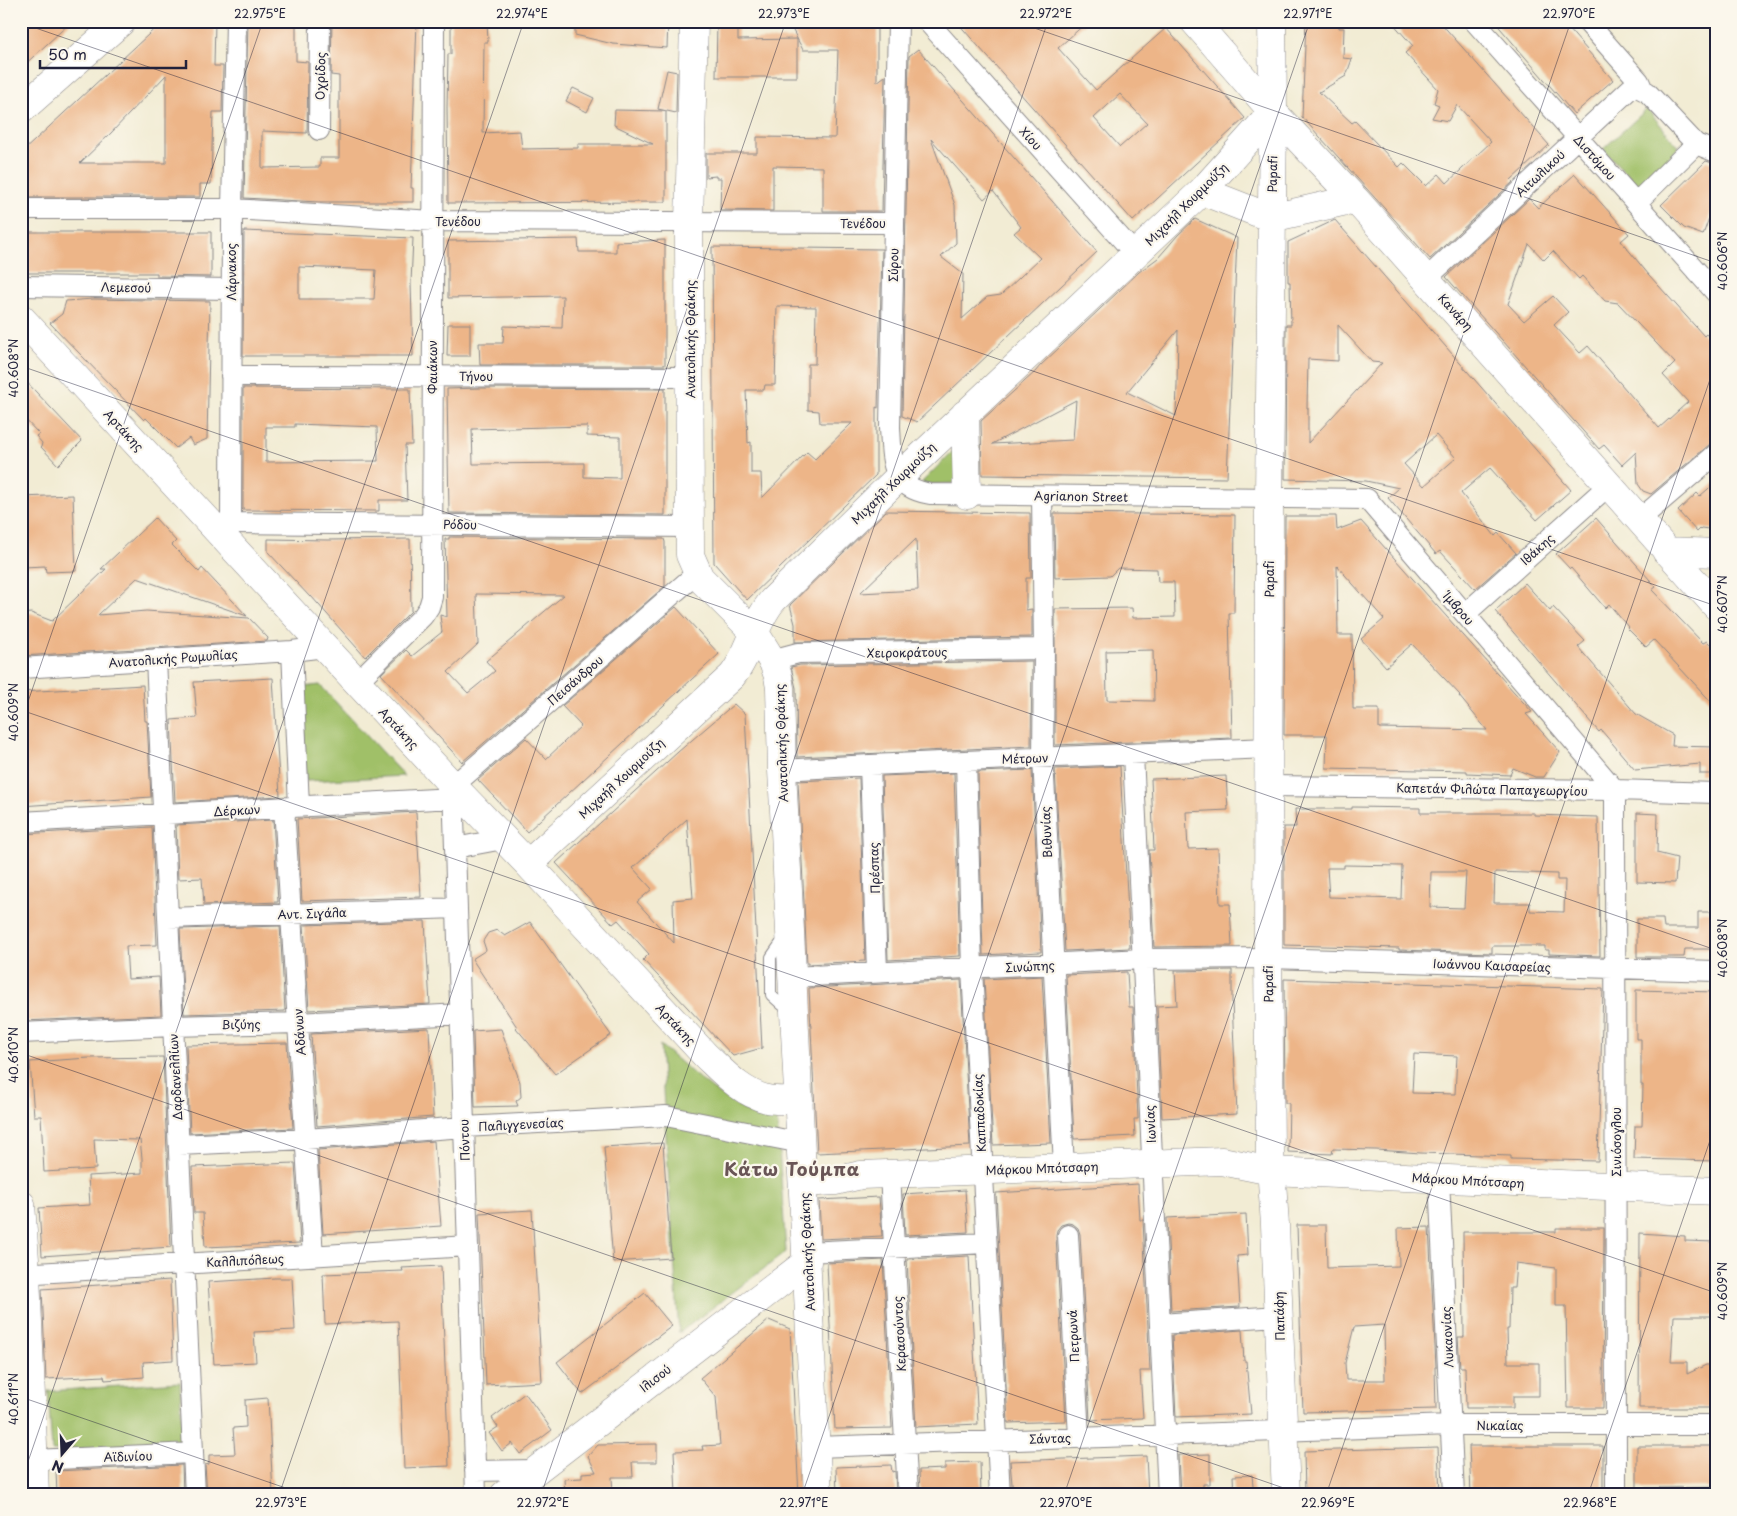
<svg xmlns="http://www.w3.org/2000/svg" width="1737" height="1516" viewBox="0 0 1737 1516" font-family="'Playpen Sans',sans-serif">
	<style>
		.green { fill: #a0c068; stroke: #617152 }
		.building { fill: #edb588; fill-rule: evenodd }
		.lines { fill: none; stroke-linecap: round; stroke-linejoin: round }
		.lane-casing { stroke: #8a8788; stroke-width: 12 }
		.street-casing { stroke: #8a8788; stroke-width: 22 }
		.secondary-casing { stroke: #8a8788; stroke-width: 29 }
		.lane { stroke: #fff; stroke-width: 10 }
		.street { stroke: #fff; stroke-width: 20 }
		.secondary { stroke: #fff; stroke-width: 28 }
		.ticks { fill: none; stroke: #22223b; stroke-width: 1; stroke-opacity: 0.45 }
		.labels { text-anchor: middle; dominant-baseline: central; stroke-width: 4.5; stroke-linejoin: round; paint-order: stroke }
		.street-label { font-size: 12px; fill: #22223b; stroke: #fbf7ec }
		.district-label { font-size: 18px; font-weight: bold; letter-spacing: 1px; fill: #695556; stroke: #fbf7ec }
		.neatline { fill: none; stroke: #22223b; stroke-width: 2 }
		.ticks-label { font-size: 12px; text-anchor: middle; fill: #22223b }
	</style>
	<rect width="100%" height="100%" fill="#fbf7ec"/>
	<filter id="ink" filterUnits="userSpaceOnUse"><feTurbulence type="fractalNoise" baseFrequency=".02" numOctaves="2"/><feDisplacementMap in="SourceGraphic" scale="10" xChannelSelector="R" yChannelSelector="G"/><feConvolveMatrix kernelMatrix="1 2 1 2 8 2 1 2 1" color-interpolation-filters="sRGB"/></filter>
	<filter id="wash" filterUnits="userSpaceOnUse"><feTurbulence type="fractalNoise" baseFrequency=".0096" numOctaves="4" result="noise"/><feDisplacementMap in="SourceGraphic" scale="20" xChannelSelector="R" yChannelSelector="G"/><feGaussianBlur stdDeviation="1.12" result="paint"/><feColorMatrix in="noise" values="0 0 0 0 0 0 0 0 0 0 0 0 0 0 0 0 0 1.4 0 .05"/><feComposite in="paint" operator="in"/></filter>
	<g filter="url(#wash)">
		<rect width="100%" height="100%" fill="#f2ecd4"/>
		<path class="green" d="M1647,109l32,38 -40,40 -36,-38z
			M954,450l7,33 -36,1 -3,-2z
			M320,685l84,91 -98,5 -4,-94z
			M660,1045c24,20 65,59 94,69 7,3 15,4 23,4l9,134 -107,81z
			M180,1382l3,63 -131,6 -4,-60z"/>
		<g id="blocks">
			<path class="building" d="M21,21h51l-51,47z
				M163,21h52l-1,45h9l-1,46h-9l-2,72h-11v13h-179v-44zM166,75v88h-86l31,-30z
				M248,21h48v40l12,1 -1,71 -45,-2v37l58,-1v-9h19v-82l-8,-1 1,-54h85l-6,167h2v14h-94l-75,-4z
				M451,21h36l1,21h-4l-1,91 37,-2 2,18 56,-1v-4h75l-39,-19 1,-15 51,1v91l-218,1 -1,-96 1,-53h3z
				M575,21h93l-1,27 -54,-4 -38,-9z
				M717,21h21v19l59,-1v38h-81z
				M788,21h89v61l8,-6 -3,135h-59v-44l-50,-1v45l-53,-1 1,-32h-5v-2l-10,1v-24h51v-16l78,1 3,-88h-35z
				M956,21h132l-30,27 38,42 70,-62 79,90 -112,103zM1120,94l27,29 -27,24 -26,-29z
				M1306,21h33v7h5l-1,30 9,1 -6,17 -27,16 33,31 3,-2 44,46 4,-4 23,23 13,-12 8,9 44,-41 -34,-37 -9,16 -16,-3 7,-13 -5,-2 4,-14 -33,-36 8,-7 -22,-25h48l110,124 -38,35 2,2 -83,77 -128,-142z
				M1494,21h68l51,59 -39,34z
				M918,49l179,203 -180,170 -15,-6 7,-360zM931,139l53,60 9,-8 28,36 -7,6 26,25 -39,37 -14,2 -25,22 1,-45 -22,-17 15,-14 -1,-38z
				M667,70l10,2 -1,41 -18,-4z
				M573,88l21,10 -7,14 -21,-11z
				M1706,161l10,3v34l-13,37 -19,-7 -23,-23z
				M1575,174l54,60 -8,7 28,34 55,61 2,-2 10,10v95l-65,55 -8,-3 -5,-7 -2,-32 -14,13 -18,-20 -5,4 -153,-172 83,-78 9,9zM1529,244l15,16 9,-9 26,28 3,-3 23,25 13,2 57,60 -12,12 25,27 -29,26 -71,-82 -8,7 -26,-28 14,-13 -15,-16 -29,25 -16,-17z
				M1195,219l42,19 -10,240 -245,-3 -1,-54 54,-49 5,-6 99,-94 19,-14 20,-23zM1178,330l-1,55 -1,31 -49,-24zM1076,400l-3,40 -81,4z
				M1335,220l236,270 -34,30 -47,-52 -29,25 34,43 3,-3 18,20 -41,36 -35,-38 -4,3 -48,-56 11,-10 -33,-7 -81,-2 1,-154h5l-1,-43h-2v-40zM1338,325l34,37 10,1 -74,80v-35h-1l1,-49 30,2zM1436,435l20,23 -32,28 -20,-22z
				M244,231l169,7 -2,45 2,73h-170zM299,267l77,3 -2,29h-75z
				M21,232h190v45l-54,-1v-3h-136z
				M578,239l1,13h37v-10l49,-2v125h-185l-1,-22h24l1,-17 58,2 1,-32 -115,2v-57z
				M712,247l170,2 -4,159 -2,-1v68l-129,125 -33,-37zM777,306l39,1 -1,57h-7v46l11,1 1,12h32l-37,36 -8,-7 -45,46 -1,-25h-10v-31l-3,1 -2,-53h18l1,-5h10z
				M93,299l117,2 -3,138 -14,6 -4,-7 -13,10 -30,-30 -2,2 -94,-97 12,-9 4,-13z
				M448,324h22v32h-23z
				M21,376l61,65 -24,24 -17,-18 1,-4 -6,-7 3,-2 -18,-19z
				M243,388l167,1 2,56h-7l2,55h-28v11l-136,-1zM295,424l82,3 1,34 -112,1v-35h29z
				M480,388l185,1v126l-216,-2 -2,-124zM587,426v10l33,1v41l-36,-1v-14l-111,1 -1,-35z
				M1716,482v48l-15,-2 -4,4 -19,-21 19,-18 3,3z
				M73,495l3,76 -30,1 -1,-6 -22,1 -2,-70z
				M886,511l144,2 1,65h-5v32l6,-1v28l-237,5v-18l-5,-19zM916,539l2,51 -58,3z
				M1054,513l181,2 -1,98h-5l3,125 -177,7v-136l77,-1 1,10 42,-1 -1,-35h-16l-1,-13 -39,-1 -8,8 -55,2zM1153,650l1,51 -47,-1 -1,-49z
				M1285,516h51l1,14 24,-9 171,191 -6,2 34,38 -16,25h-9l-22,-9 -3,7 -43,-2v-2l-141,-3 1,-33h-43zM1337,566l47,53 -23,20 25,28 26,-23 48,51 -1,1 28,34 -108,-2v-19h-26l-1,-74h-14z
				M155,518l21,23 -4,4 27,27 3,-4 45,48 -110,-38 -39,37 48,-4 103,7 19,20 -1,3 -246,15v-42l10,-1 21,8 54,-52h-5z
				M1596,518l60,69 -4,3 51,53 4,-2 9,9v57l-62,-67 -8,7 -19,-19 1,-1 -19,-23 -4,4 -34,-40 -1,1 -14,-15z
				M449,537l215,2 1,3v44l-203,176 -81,-88 25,-24 6,6 30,-24 -2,-17 7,2 -2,-78h4zM476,594l88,1 -78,66 9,10 -27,22 -20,-21 30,-28z
				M268,539l60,1 82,-1 1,72 -46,46 -54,-61 -1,1 -42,-45z
				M1525,583l25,28 3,-4 32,34 -7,6 58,67 37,21 -1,11 44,1v27h-16v-10l-65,6 -34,-40 -2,2 -104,-121z
				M676,607l43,47 -192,178 -49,-52 48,-42 20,21 35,-33 -19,-20z
				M1032,661l-1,85 -234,11 -1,-69 -5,-21 9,-2z
				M273,678l7,118 -105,6 -4,-82 26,-2 -3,-36z
				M143,685l2,36h2l4,76 -130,9v-114z
				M734,704l11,10 17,334 -29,8 -90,-96 6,-6 -31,-34 -5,4 -57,-61 122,-111zM687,819l6,79 -20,2 1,43 -37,-41 15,-13 -19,-21z
				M1120,766l10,182 -65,3 -10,-182z
				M1032,770l9,182 -58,3 -5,-183z
				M954,773l6,183 -72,4 -6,-184z
				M1226,776l2,34 -42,2 2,37 30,-1 2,56h10l2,42 -78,1 -5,-97h5l-3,-71z
				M859,778l6,183 -58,3 -9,-183z
				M1352,807l68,1v5h114v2l64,2 2,139 -51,-2v-4h-4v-4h-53v7l-93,-3v-2l-115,-3v-118h12l-1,-18h57zM1344,865l58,1 -1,33 -72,-2 -2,-29h17zM1431,872h35l-2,36 -34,-1zM1495,872l62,2v6h8l-1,32 -34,-1v-8h-36z
				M416,812l5,85 -119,4 -5,-82z
				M1637,813l21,1 -1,39 20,5 -2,25 -38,-1z
				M273,820l5,82 -74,3 -2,-27 -24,1 -2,-54z
				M152,827l5,118 -31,1 2,33 31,-2 2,38 -138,6 -2,-31v-156z
				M1698,912h18v37h-31l-1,8h-47v-38h26l1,9h34z
				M425,921l5,83 -121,6 -5,-85z
				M530,922l81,113 -56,39 -39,-46 1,-1 -45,-68 14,-9 -3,-9 5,-8 9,-3 8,6z
				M280,926l5,85 -101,3 -4,-85z
				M1232,970v32l5,112 -75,4 -5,-112 20,-1 -2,-34z
				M1127,972l2,35h4l5,112h-4l1,17 -61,3 -8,-164z
				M1042,976l9,167 -58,2 -9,-166z
				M1284,979l319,10 -5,172 -87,-2v-3l-90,-3 -45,-3 -43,-1 -1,5 -44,-2 1,-49h-4zM1414,1054l43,2 -2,38 -43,-1z
				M961,980l9,166 -153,7 -8,-165z
				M1636,990l80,2v169l-82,-2 1,-33h7l1,-41h-2v-46h-5z
				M429,1028l4,89 -116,9 -6,-92z
				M501,1029l19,53 1,15 -5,4 2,5 -43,1 -2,-76z
				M287,1043l6,85 -103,5 -4,-88z
				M163,1057l8,190 -129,9 -3,-48 51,-3 -2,-29 54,-3v-15l-2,-18 -46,-1 2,30 -52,3 -3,-56h-7l-4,-54 59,-4z
				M434,1141l7,85 -118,8 -5,-84z
				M663,1143l8,115 -58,4 -9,-115z
				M295,1163l5,80 -95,4 -2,-34h-9l-2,-46z
				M1138,1184l2,36h3l7,151h-10l3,47 -53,2 -10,-186 -2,-6 -5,-4 -5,-1 -7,2 -4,5 -1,6 10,185 -58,2 -12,-230z
				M965,1190l3,42 -63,3 -2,-41z
				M879,1197l3,39 -61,3 -2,-39z
				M532,1210l10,172 -56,3 -7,-172z
				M1246,1214l2,41 -11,1 3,51 -69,4 -4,-93z
				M1297,1225h29l1,43 72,-2 -1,-38 31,-1 7,140h-1l1,42 -133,3zM1384,1325l1,55h-39l-1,-17 9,-36z
				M1556,1228h48l-1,180h-35l-2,-102h-10v-38l-40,-5 -2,25h-4l-1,41h-2l1,34h31v33h-26v12h-47l-1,-41h-5l-2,-30h6l-1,-105h93z
				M1640,1233l45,3v5l31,1v74h-42l-3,46h16v12l19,-9h10v43h-77z
				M969,1256l9,168 -62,3 -9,-168z
				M883,1260l9,168 -57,1 -8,-166z
				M441,1266l8,200 -45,2 -6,-147 -73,3 -2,-50 80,-3 -1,-3z
				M275,1278h17l3,52 -41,2 2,30 -42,2 -6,-82z
				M170,1280l3,80 -30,2 1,15 -39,3 -1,-4 -58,3 -4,-90z
				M645,1293l27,33 -90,68 -25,-32z
				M769,1320l21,9 9,166h-123l-2,-44 29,-1 -1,-4 18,-1 -4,-48 -16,-19z
				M1242,1330l2,31h2l5,53 -75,3 -4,-82z
				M525,1393l27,37 -32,24 -8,-11 -10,8 -13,-18 9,-6 -6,-9z
				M268,1398l5,97h-66l-2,-30 4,-1v-9l26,-1 -2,-26 13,-1 -1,-27z
				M657,1444v18h-25l1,15h-21l1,18 -48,-1 -1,-15 18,-1v-5l14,-1 -8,-16 10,-11z
				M1469,1446h134v49h-132z
				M1637,1446h79v41l-79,1z
				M1438,1447l2,48h-135l-1,-44z
				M1210,1454v30h-7v11h-23l-2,-40z
				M1146,1456l2,39h-135l-3,-34z
				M980,1462l1,33h-61l-1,-25 26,-1v-6z
				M182,1465l1,30h-126l-1,-24z
				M891,1465l1,7 3,-1 1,24h-59l-1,-28z
				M1252,1475l2,20h-20l-1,-19z"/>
		</g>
	</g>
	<g filter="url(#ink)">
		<use href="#blocks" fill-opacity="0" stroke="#8a8788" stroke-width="1"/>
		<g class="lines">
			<defs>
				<path id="lane" d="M780,944l-9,13v38l11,10"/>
				<path id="street" d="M898,21l-8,406c2,34 0,60 40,67l437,5 248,291 1,705
					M927,21l208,233
					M1474,21l242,272
					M1586,21l53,60 3,7
					M319,130l1,-109
					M1636,203l60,-59
					M21,209h211l202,12 460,2
					M1426,279l205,-191 6,-1 10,5 49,52 20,8
					M21,286l210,3
					M231,376l459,1
					M1042,496l2,153 -1,109 21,409
					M1640,519l76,-65
					M231,523l1,-314 4,-188
					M231,523l459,4
					M1465,614l144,-129
					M292,651l7,155
					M156,659l39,836
					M773,662l10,-5 15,-4 246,-4
					M21,668l271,-17 33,-4
					M357,682l66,-66 6,-9 3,-10 2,-576
					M1133,754l35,741
					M966,761l6,208 28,526
					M870,765l7,207
					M782,770l88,-5 398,-17
					M1268,786l347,4 101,3
					M284,807l29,449
					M21,822l432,-24
					M455,848l48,-9
					M168,918l289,-10
					M792,977l350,-18 126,-1 448,13
					M21,1033l152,-7 125,-3 162,-9
					M179,1145l127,-6 158,-12 202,-11 135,27
					M890,1174l18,321
					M1439,1179l15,316
					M1068,1235l11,202
					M807,1252l179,-9
					M21,1274l447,-28
					M1160,1324l119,-8
					M816,1447l635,-22h265
					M33,1460l160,-7
					M475,1471l61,-1
					M476,1495l-23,-709 244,-213"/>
				<path id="secondary" d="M694,21l-5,201 1,333 10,23 55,55 18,29 5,14 2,12 2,82 36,725
					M1194,21l79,91 82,87 361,407
					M1272,21l1,91 -4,386 -1,460 2,194 5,73 11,270
					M21,110l101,-89
					M1202,191l69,27 84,-19
					M21,318l432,468 75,78 178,192c18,17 36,37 61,43 10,2 21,1 32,1
					M965,414l2,81
					M1666,551l50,2
					M528,864l204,-188c18,-22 22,-54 41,-76l125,-122 304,-287 71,-79
					M803,1183l32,-2 26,-6 361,-14 49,10 445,20
					M21,1204l5,70 9,221
					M504,1495l303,-233"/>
			</defs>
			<use href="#lane" class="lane-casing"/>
			<use href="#street" class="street-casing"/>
			<use href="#secondary" class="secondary-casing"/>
			<use href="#lane" class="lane"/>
			<use href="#street" class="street"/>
			<use href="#secondary" class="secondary"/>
		</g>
	</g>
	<path class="ticks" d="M1014,21l702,242M21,23l1695,583M21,366l1695,584M21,710l1695,583M21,722l242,-701M21,1053l1283,442M21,1397l285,98M21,1482l503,-1461M279,1495l507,-1474M541,1495l507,-1474M802,1495l508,-1474M1064,1495l507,-1474M1326,1495l390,-1133M1588,1495l128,-372"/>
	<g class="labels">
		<g class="street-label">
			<text transform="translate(320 76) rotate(-89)">Οχρίδος</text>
			<text transform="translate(1031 138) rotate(48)">Χίου</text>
			<text transform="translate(1595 157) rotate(48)">Διστόμου</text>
			<text transform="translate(1540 173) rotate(-43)">Αιτωλικού</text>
			<text transform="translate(1272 174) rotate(-89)">Papafi</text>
			<text transform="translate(1186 204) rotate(-45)">Μιχαήλ Χουρμούζη</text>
			<text x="458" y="221">Τενέδου</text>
			<text x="863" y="223">Τενέδου</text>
			<text transform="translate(893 265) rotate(-89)">Σύρου</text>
			<text transform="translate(231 272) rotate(-90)">Λάρνακος</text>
			<text transform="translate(126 287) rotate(1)">Λεμεσού</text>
			<text transform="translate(1456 312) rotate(48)">Κανάρη</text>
			<text transform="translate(690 339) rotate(-90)">Ανατολικής Θράκης</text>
			<text transform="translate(432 367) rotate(-90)">Φαιάκων</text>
			<text x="476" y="376">Τήνου</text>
			<text transform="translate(124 430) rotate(47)">Αρτάκης</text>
			<text transform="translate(893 483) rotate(-44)">Μιχαήλ Χουρμούζη</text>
			<text transform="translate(1081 496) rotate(1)">Agrianon Street</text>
			<text transform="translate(460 524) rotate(1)">Ρόδου</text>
			<text transform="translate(1537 549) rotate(-42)">Ιθάκης</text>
			<text transform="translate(1269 579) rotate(-90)">Papafi</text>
			<text transform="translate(1459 608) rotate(49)">Ίμβρου</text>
			<text transform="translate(907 652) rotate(-1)">Χειροκράτους</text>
			<text transform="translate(173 658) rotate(-4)">Ανατολικής Ρωμυλίας</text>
			<text transform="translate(575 680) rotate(-41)">Πεισάνδρου</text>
			<text transform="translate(399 728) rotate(47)">Αρτάκης</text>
			<text transform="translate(781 743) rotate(-92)">Ανατολικής Θράκης</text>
			<text transform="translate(1025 758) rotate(-2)">Μέτρων</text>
			<text transform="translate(621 778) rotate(-43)">Μιχαήλ Χουρμούζη</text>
			<text transform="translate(1492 789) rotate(1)">Καπετάν Φιλώτα Παπαγεωργίου</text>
			<text transform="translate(237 810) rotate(-3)">Δέρκων</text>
			<text transform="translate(1046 832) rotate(-93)">Βιθυνίας</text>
			<text transform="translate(874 868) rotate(-92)">Πρέσπας</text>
			<text transform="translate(312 913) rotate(-2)">Αντ. Σιγάλα</text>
			<text transform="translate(1492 965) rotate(2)">Ιωάννου Καισαρείας</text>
			<text transform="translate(1030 966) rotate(-3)">Σινώπης</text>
			<text transform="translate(1268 984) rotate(-91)">Papafi</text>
			<text transform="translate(241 1024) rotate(-1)">Βιζύης</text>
			<text transform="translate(676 1024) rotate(47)">Αρτάκης</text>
			<text transform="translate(299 1032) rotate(-94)">Αδάνων</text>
			<text transform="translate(175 1077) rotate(-93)">Δαρδανελλίων</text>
			<text transform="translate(979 1113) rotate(-93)">Καππαδοκίας</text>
			<text transform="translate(521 1124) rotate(-3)">Παλιγγενεσίας</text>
			<text transform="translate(1150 1124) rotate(-93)">Ιωνίας</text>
			<text transform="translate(464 1140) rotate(-92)">Πόντου</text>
			<text transform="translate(1616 1142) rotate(-90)">Σινιόσογλου</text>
			<text transform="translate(1042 1168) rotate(-2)">Μάρκου Μπότσαρη</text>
			<text transform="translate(1468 1180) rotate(3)">Μάρκου Μπότσαρη</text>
			<text transform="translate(807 1252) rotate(-93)">Ανατολικής Θράκης</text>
			<text transform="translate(245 1260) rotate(-3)">Καλλιπόλεως</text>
			<text transform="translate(1279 1316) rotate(-92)">Παπάφη</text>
			<text transform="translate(899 1334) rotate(-93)">Κερασούντος</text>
			<text transform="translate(1073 1336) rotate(-93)">Πετρωνά</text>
			<text transform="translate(1447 1337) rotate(-93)">Λυκαονίας</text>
			<text transform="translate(655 1378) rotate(-38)">Ιλισού</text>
			<text x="1500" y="1425">Νικαίας</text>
			<text transform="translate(1050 1438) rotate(-2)">Σάντας</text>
			<text transform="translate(128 1456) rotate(-2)">Αϊδινίου</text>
		</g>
		<g class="district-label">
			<text x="792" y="1168">Κάτω Τούμπα</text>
		</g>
	</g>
	<rect width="1737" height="1516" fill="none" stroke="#fbf7ec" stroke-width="55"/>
	<g transform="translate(62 1454) rotate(199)" stroke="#fbf7ec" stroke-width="4" paint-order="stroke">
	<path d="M0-4L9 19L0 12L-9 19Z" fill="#22223b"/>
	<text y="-8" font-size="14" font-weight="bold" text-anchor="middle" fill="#22223b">N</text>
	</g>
	<path d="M40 60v8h146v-8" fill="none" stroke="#22223b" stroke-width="2.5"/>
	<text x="48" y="60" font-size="15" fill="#22223b" stroke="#fbf7ec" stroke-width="4" paint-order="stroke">50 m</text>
	<rect x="28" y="28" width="1682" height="1460" class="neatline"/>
	<g class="ticks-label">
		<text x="260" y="18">22.975°E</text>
		<text x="522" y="18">22.974°E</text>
		<text x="784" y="18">22.973°E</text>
		<text x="1046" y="18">22.972°E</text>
		<text x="1308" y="18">22.971°E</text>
		<text x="1569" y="18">22.970°E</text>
		<text transform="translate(1723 261) rotate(-90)" y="4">40.606°N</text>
		<text transform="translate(14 368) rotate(-90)" y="4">40.608°N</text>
		<text transform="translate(1723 604) rotate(-90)" y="4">40.607°N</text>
		<text transform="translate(14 712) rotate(-90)" y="4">40.609°N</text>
		<text transform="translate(1723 948) rotate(-90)" y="4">40.608°N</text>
		<text transform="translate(14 1055) rotate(-90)" y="4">40.610°N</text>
		<text transform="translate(1723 1291) rotate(-90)" y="4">40.609°N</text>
		<text transform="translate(14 1399) rotate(-90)" y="4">40.611°N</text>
		<text x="281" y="1507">22.973°E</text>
		<text x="543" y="1507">22.972°E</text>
		<text x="804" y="1507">22.971°E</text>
		<text x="1066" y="1507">22.970°E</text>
		<text x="1328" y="1507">22.969°E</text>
		<text x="1590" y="1507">22.968°E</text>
	</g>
</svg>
